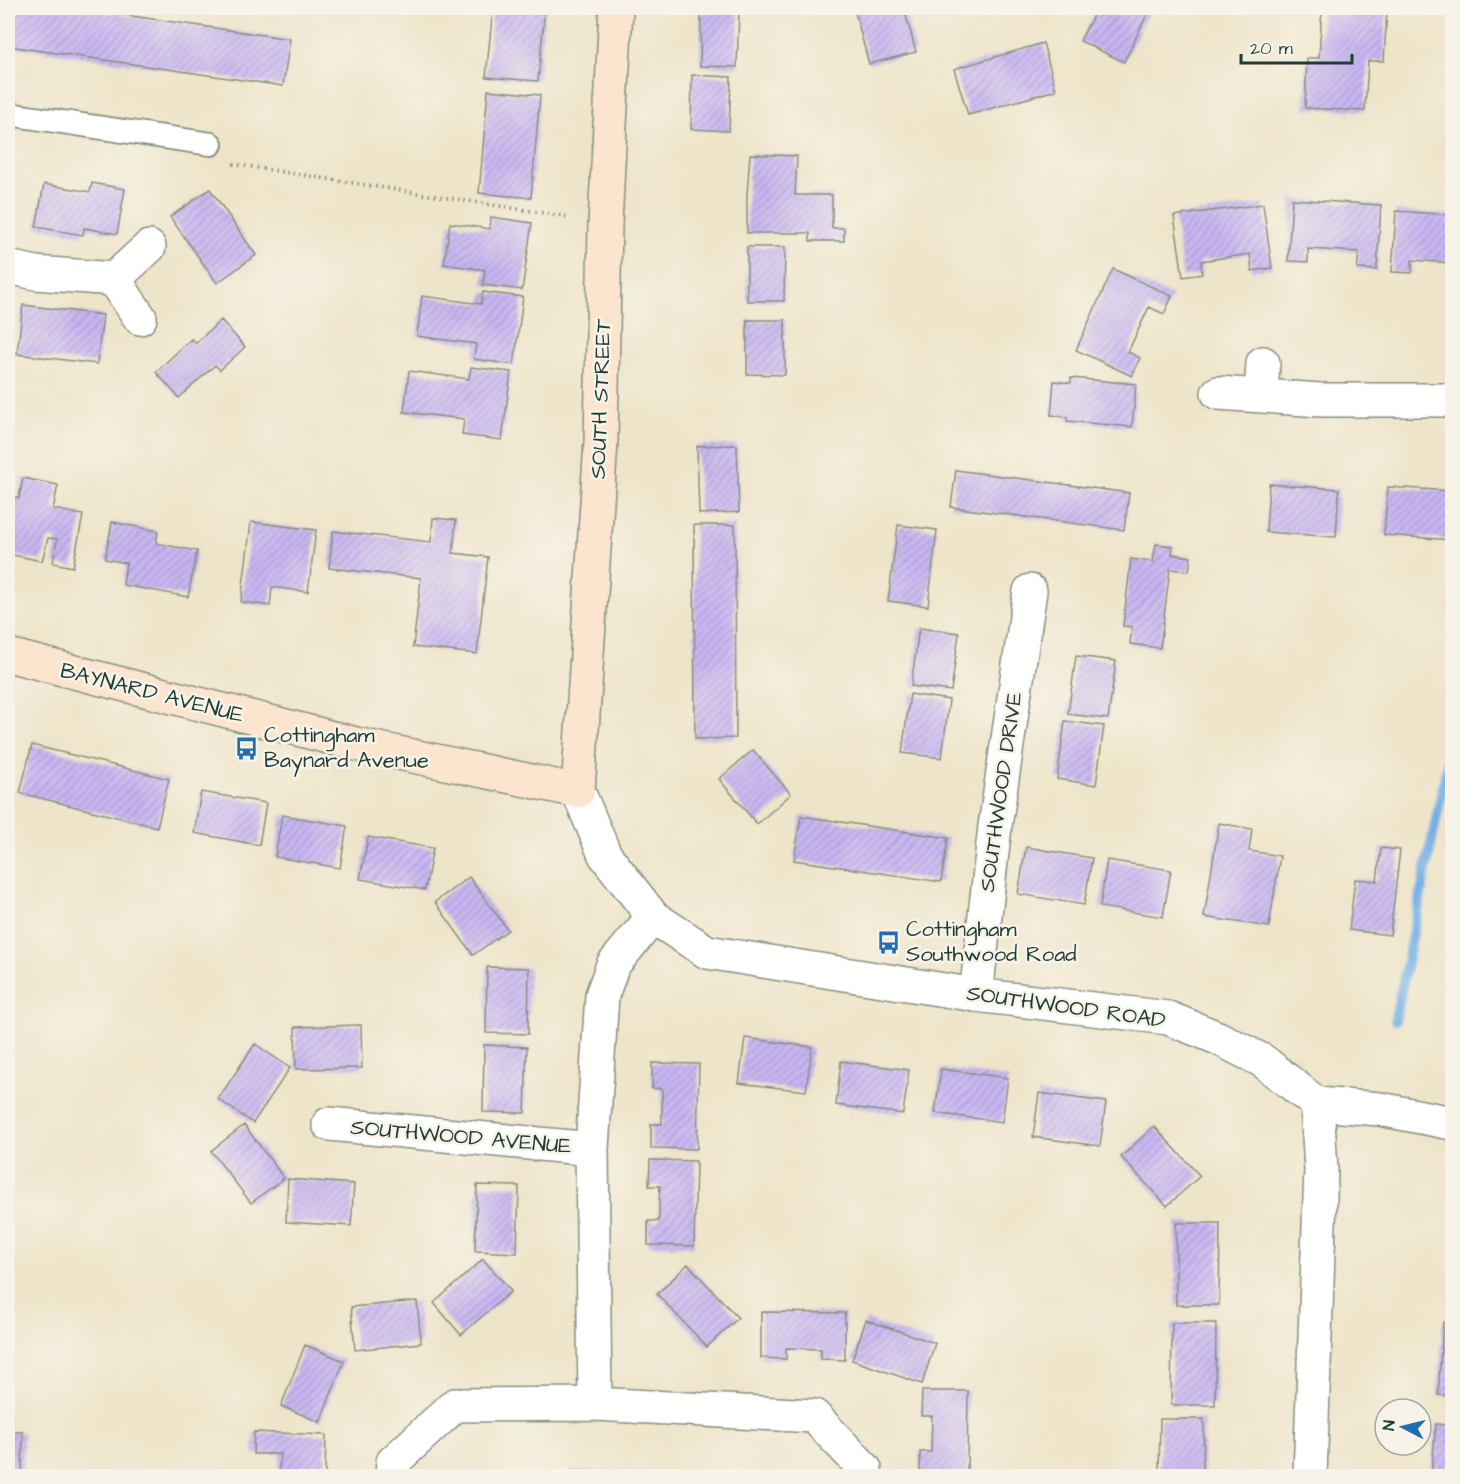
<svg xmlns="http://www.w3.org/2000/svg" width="1460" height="1484" viewBox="0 0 1460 1484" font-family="'Architects Daughter',sans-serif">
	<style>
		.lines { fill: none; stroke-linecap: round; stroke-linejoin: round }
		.stream { stroke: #74b1e6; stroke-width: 10 }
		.building { fill: url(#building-hatch) }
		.service-casing { stroke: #86907e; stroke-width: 26 }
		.minor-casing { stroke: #86907e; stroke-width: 36 }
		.tertiary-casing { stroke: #86907e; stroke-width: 36 }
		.secondary-casing { stroke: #86907e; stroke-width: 36 }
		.path { stroke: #86907e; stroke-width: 4; stroke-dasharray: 1.5 4.5; stroke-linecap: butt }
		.service { stroke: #fff; stroke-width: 22 }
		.minor { stroke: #fff; stroke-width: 33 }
		.tertiary { stroke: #fff; stroke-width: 33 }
		.secondary { stroke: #fbe5cf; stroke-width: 33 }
		.labels { text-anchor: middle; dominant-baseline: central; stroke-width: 5; stroke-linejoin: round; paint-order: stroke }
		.street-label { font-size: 22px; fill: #1f3d34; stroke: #f7f3e8 }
		.poi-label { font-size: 22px; fill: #1f3d34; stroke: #f7f3e8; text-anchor: start }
	</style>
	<defs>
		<pattern id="building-hatch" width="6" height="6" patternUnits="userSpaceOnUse" patternTransform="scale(1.5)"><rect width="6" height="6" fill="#c9b7f3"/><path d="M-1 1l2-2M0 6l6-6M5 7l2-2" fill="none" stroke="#a396c6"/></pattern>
	</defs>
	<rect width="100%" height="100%" fill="#f7f3e8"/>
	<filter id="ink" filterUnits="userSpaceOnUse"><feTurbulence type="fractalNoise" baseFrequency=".0167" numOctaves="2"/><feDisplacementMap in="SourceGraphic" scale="12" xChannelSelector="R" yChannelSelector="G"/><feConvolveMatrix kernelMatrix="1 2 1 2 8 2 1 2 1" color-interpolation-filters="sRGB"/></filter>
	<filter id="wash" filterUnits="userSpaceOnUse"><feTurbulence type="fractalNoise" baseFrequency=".008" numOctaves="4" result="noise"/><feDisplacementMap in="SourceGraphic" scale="24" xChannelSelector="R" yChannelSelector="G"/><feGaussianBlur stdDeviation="1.35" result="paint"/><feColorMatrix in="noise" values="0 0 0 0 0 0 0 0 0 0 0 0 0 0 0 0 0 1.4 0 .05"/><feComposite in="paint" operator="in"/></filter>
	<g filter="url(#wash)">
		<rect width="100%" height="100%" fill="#eee4c9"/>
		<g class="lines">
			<path class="stream" d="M1395,1020l54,-263 3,-28"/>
		</g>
		<g id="blocks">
			<path class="building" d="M8,8h69l213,31 -7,47 -275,-40z
				M493,8h52l-7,73 -52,-4z
				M854,8h50l12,44 -47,12z
				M1097,8h53l-26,54 -44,-21z
				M1322,8h65l-3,53h-16l-3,50 -60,-3 2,-50h12z
				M701,11l38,1 -2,55 -37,-1z
				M1043,43l13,47 -88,25 -14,-46z
				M692,75l39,2 -2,54 -38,-2z
				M488,90l52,5 -9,103 -52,-5z
				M750,154l47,2 -2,39h37v33h12v13h-34v-8h-63v-38z
				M92,183l33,6 -8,45 -33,-6 -1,7 -47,-8 8,-43 46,8z
				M210,189l46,66 -39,28 -47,-66z
				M1292,199l89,6 -4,65 -20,-1 2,-17 -51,-3v13l-20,-1z
				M1263,204l9,64 -20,3 -2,-17 -49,7 1,13 -19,3 -9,-61z
				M1396,211l56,4v48l-40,-3v13l-20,-1z
				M491,217l41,6 -10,67 -39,-5 2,-15 -41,-6 6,-41 40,6z
				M747,247h38l-1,54h-37z
				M1113,269l59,27 -8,18 -15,-7 -21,45 12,6 -8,18 -56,-26z
				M483,292l40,5 -9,68 -40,-6 2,-15 -59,-8 5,-40 59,8z
				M23,305l80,10 -6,49 -80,-10z
				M221,320l24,27 -25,23 -5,-5 -36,33 -23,-26 35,-33 5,4z
				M747,320h38v55l-38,-1z
				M471,367l40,5 -9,68 -40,-5 2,-16 -60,-7 5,-41 60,8z
				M1071,378l65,6 -4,43 -65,-6v-4l-16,-2 3,-34 17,2z
				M737,445l2,67 -40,2 -2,-68z
				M956,470l173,23 -5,37 -173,-23z
				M23,478l35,7 -5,24 30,6 -10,52 -20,-4 4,-24 -9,-1 -6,23 -34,-7v-58l11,2z
				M1269,484l70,5 -3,48 -70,-5z
				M1388,487l64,4v49l-68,-5z
				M433,518l23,2 -3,33 35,4 -11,97 -64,-7 8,-69 -92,-10 4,-37 98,11z
				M112,522l46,9 -2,12 41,8 -9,46 -65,-12 3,-22 -21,-4z
				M251,522l65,8 -8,62 -36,-5 -2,19 -29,-4z
				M694,525h41l1,213 -41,1z
				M898,525l39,5 -9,76 -40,-5z
				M1156,544l17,2 -1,8 19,3 -2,14 -19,-2 -10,79 -30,-4 2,-17 -9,-1 8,-67 22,3z
				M919,628l40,5 -8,58 -40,-5z
				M1076,656l40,5 -8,58 -40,-5z
				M910,694l39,6 -7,58 -40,-5z
				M1065,721l39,5 -8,59 -39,-6z
				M32,745l137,34 -12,48 -137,-34z
				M753,750l38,44 -34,30 -38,-45z
				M201,792l65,11 -7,42 -65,-12z
				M282,815l65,11 -7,42 -65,-11z
				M801,816l147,22 -7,44 -147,-22z
				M1219,823l33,6 -3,22 31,5 -11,71 -65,-10z
				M368,837l65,11 -8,42 -65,-11z
				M1026,847l66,11 -8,47 -66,-11z
				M1381,848l19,2 -10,85 -41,-5 6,-51 22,2z
				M1107,860l64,10 -8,47 -63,-10z
				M469,877l39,53 -35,25 -38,-53z
				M487,967l42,1 -1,66 -42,-1z
				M361,1025l1,43 -66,1 -1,-42z
				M745,1038l67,9 -6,44 -67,-8z
				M255,1044l35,24 -37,55 -35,-24z
				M484,1045l43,2 -2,66 -42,-1z
				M841,1061l68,9 -6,44 -67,-9z
				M652,1063l47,1 -2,85 -46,-1v-24h11v-35l-10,-1z
				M941,1069l67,9 -6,44 -67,-9z
				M1039,1093l67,9 -6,44 -67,-9z
				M244,1125l40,53 -33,25 -40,-52z
				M1154,1126l46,50 -33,30 -46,-49z
				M650,1160l46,1 -2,85 -46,-1v-24h11v-18l1,-17h-11z
				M288,1179l66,5 -3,42 -65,-4z
				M477,1185l42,1 -2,67 -42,-2z
				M1176,1223h44l-1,82h-43z
				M483,1259l28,32 -50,44 -27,-32z
				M688,1264l50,54 -31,29 -50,-53z
				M417,1301l4,42 -66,7 -4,-43z
				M761,1312l84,1v47l-24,-1v-10l-35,-1v11l-25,-1z
				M866,1320l69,23 -13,41 -70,-24z
				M1443,1322l9,1v73l-14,-1z
				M1172,1323h44l-1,82h-44z
				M305,1345l39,16 -24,61 -39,-16z
				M922,1391h46l-1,85 -47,-1v-23h11l1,-36h-11z
				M1160,1419h44l-1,57h-44z
				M1436,1424l16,2v50h-21z
				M8,1432h15l-1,44h-14z
				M254,1432l72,3 -1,41h-46l1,-22h-27z
				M572,1471l103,2 -1,3h-102z"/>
		</g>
	</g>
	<g filter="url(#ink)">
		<use href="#blocks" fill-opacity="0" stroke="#86907e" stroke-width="1.5"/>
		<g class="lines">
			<defs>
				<path id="service" d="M8,114l203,30"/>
				<path id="minor" d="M8,267l28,6 78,6
					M140,318l-26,-39 35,-32
					M1218,393l102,7h132
					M1261,396l2,-33
					M976,995l19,-169 35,-235
					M1317,1104l63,5 72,14
					M329,1124l263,25
					M595,1404l-3,-255 10,-154 11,-30 40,-48
					M392,1476l1,-14 62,-57 140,-1 219,12 51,53v7"/>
				<path id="tertiary" d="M578,791l27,64 48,62 54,35 269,43 192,23 50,20 45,23 54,43 4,66 -11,306"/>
				<path id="secondary" d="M8,655l348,89 222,47 23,-349 4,-218 11,-216"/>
			</defs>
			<use href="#service" class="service-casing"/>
			<use href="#minor" class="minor-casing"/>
			<use href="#tertiary" class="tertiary-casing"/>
			<use href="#secondary" class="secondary-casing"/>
			<path class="path" d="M233,164l336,53"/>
			<use href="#service" class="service"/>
			<use href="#minor" class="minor"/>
			<use href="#tertiary" class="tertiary"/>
			<use href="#secondary" class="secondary"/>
		</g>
	</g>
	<defs>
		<symbol id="bus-bare" viewBox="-9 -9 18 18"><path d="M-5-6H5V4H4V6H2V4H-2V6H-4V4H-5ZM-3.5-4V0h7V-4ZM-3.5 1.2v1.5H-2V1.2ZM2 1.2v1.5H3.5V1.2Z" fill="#1f6fb2" stroke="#f7f3e8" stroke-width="2.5" paint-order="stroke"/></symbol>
	</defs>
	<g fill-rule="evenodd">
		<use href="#bus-bare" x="230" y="732" width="33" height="33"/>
		<use href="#bus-bare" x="872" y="926" width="33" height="33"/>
	</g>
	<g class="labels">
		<g class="street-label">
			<text transform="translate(601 399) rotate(-88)">SOUTH STREET</text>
			<text transform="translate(152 693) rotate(14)">BAYNARD AVENUE</text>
			<text transform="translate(1001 792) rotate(-82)">SOUTHWOOD DRIVE</text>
			<text transform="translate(1066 1007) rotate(8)">SOUTHWOOD ROAD</text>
			<text transform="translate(461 1137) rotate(5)">SOUTHWOOD AVENUE</text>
		</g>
		<g class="poi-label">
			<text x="264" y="735">Cottingham<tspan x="264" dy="25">Baynard Avenue</tspan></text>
			<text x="906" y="929">Cottingham<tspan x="906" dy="25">Southwood Road</tspan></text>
		</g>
	</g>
	<rect width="1460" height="1484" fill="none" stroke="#f7f3e8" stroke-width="30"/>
	<g transform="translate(1403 1427) rotate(277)"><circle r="28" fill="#f7f3e8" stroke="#a1aaa0" stroke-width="1.5"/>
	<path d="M0-4.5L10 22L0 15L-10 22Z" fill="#1f6fb2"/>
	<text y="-9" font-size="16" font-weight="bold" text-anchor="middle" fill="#1f3d34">N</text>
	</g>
	<path d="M1241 54v9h111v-9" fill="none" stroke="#1f3d34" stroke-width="3"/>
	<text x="1250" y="54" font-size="18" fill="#1f3d34" stroke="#f7f3e8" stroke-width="4.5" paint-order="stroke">20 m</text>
</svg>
